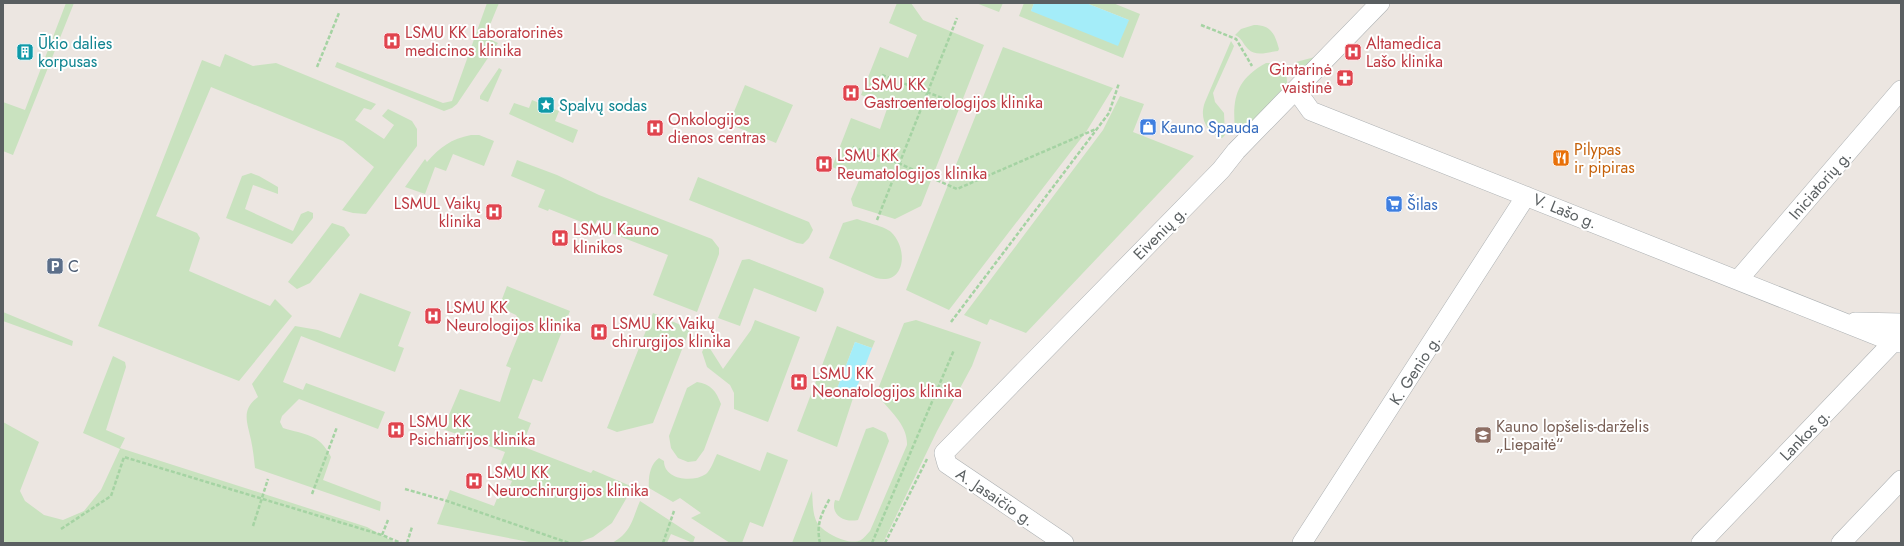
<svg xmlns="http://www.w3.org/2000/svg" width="1904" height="546" viewBox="0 0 1904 546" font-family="Jost,sans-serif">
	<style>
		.green { fill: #c9e2bf }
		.water { fill: #a4edf9 }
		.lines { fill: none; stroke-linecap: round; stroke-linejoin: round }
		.minor-casing { stroke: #adb1b3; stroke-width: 20 }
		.path { stroke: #a5d3a3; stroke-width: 2.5; stroke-dasharray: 4 2; stroke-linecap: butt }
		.minor { stroke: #fff; stroke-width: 19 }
		.labels { text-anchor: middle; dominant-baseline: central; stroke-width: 4; stroke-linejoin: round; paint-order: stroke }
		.health-label { font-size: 16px; fill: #be3a42; stroke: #fff; text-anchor: start }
		.culture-label { font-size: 16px; fill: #0d838f; stroke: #fff; text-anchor: start }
		.shop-label { font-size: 16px; fill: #366cbe; stroke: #fff; text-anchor: start }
		.food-label { font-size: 16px; fill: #c56008; stroke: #fff; text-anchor: start }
		.street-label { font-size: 16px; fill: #5a5f61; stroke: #fff }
		.service-label { font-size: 16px; fill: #4e5e75; stroke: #fff; text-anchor: start }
		.education-label { font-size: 16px; fill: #785e54; stroke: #fff; text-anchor: start }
	</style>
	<rect width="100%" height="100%" fill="#ece6e1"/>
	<path class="green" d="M66,3h8l-61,152 -10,-4v-49l22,8z
		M487,3h12l-14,34 13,6 -41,61 -5,4 -8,3 -109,-44 2,-5 106,41 9,-2z
		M897,3h14l12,17 61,25 -63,161 -26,13 -42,-13 -2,-7 9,-21 -28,-11 19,-49 29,11 8,-23 -27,-11 19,-48 28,11 9,-23 -28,-12z
		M976,3h27l-4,9z
		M1024,3h10l-3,8 98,9 -43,-17h27l27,11 -17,44 -104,-42z
		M1254,25c17,0 21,9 25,24l-1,2c-10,1 -22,6 -30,-2 -5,-5 -6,-11 -13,-14l6,-6z
		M1231,41l3,5 -2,5 -19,42 2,9 9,11 1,22 -3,3c-16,-6 -23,-20 -17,-36z
		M1003,47l110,41 -27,44 -137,178 -43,-20z
		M225,54l28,12 23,-3 100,41 -5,6 -7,-2 -9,12 29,19 10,-14 -12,-9 6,-7 24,12 5,8v17l-51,68 -13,-1 -11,-3 32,-43 -31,-26 -132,-54 -55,129 41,17 3,5 -11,33 81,35 5,-7 17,17 -53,65 -141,-55 104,-266 18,7z
		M1315,57l-16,18 -3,-13z
		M1266,63c18,-1 22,8 21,24l-44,45 -8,-3c-3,-32 2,-50 31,-66z
		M499,68l3,2 -14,32 -8,-3v-3z
		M745,85l48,20 -17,38 -47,-19z
		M1120,96l24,8 -11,28 61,24 -168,177 -36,-14 -3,6 -23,-10 139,-185z
		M532,100l27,11 -4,10 23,9 -5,13 -64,-29 5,-11 15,5z
		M471,135h8l15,6 -10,25 -31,-12 -7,17 -11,-4 -10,27 -20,-7 20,-28 2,3c13,-15 24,-23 44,-27z
		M517,160l40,15 42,20 113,44 7,9v6l-22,58 -44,-17 15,-40 -65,-25 2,-7 -8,-3 -3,7 -45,-18 -1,2 -10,-4 7,-17 -34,-14z
		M251,173l8,3 19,11v7l-25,-9 -8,24 48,22 8,-17 7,-3 5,2v5l-21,26 -66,-26 16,-42z
		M698,177l111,45 4,8 -4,8 -6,6 -6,-1 -108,-43z
		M857,219c8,3 29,8 34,13 18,17 14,54 -15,46l-47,-20 14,-35z
		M332,223l12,4 6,8 -40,48 -13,6 -9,-7z
		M749,259l74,29 1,4 -8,20 -62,-24 -14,38 -22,-8 24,-58z
		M507,286l63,25 -28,71 -9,-3 -15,39 13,5 -8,20 1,4 67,26 2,-3 40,17 -21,36 -19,14 -16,6 -48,-1 -92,-18 13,-34 44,16 8,-20 7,2 3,-7 -16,-6 9,-23 -62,-23 17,-40 40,13 11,-34 -5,-2 13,-32 -2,-2 6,-6 -7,-11 -17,-8z
		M360,293l51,19 -13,34 6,2 -9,24 -94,-36 -18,46 20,8 3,-7 79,29 -7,17 -79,-30 -17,17 -2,6 3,6c22,7 36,5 48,29l-8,23 58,22 -1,9 -125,-43c-1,-9 -2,-19 -4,-28 -4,-19 -10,-30 7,-43l-6,-13 43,-58 23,4 22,8z
		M3,312l70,29 -1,5 -69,-25z
		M653,313l37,16 -37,94 -36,9 -10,-4z
		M755,320l45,17 -32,85 -34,-13v-16l-4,-8 -23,-18 -5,-15 3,-6 4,1 14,22 28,-39z
		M916,320l65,22 -9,24 -35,65 -54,112h-91l20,-52c1,11 0,26 7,34 7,9 31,21 42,15 3,-2 6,-6 9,-9l37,-86c1,-20 -18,-35 -29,-49v-7l26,-66z
		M837,326l38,15 -3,7 -17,-6 -18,47 17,6 -17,52 -40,-16z
		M113,356l12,6 1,5 -20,63 19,8 -5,10 247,79 29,16h-393v-121l36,20 -19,49 5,10 19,14 19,5 21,-9 17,-21 19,-41 -37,-16z
		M697,382c14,2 19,9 24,22l-17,46 -8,11 -8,1 -10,-4 -7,-10 -2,-12 18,-48z
		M873,427l13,6 3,8 -31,79c-14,3 -28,-5 -23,-20l4,1 27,-72z
		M767,452l21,8 -25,67 -13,-5 -8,21h-12l-39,-25 10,-5 -21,-15 -7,4 -24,-14c-1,-10 1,-24 10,-30l5,3c0,19 29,22 42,13 5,-4 8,-14 11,-20l43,17z
		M640,501l55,36 -2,6 -22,-9 -4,9h-55c19,-10 20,-23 28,-42z"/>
	<path class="water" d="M1034,3h52l43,17 -11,26 -87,-35z
		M855,342l17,6 -18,47 -17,-6z"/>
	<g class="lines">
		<defs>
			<path id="minor" d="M1296,90l15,21 582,231 8,1
				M1738,280l163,-190
				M1064,543l-117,-79 -3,-11 277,-283 15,-19 144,-148
				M1302,543l224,-347
				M1701,543l198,-207 2,-13 -46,-1
				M1841,543l60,-63"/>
		</defs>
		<use href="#minor" class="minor-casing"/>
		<path class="path" d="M1201,25l35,14 16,27
			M317,67l22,-54
			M882,75l89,34
			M853,147l45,16 59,26 139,-60
			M877,220l80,-202
			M951,322l158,-209 10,-30
			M405,489l42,12 122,42
			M312,494l25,-67
			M388,520l-6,15 19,8
			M253,526l15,-47
			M61,529l50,-33 13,-39 258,78
			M407,543l5,-16
			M663,543l11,-32
			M820,543c-4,-19 1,-28 10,-45
			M872,543l82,-193
			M885,543l42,-84"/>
		<use href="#minor" class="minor"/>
	</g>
	<defs>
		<symbol id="hospital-square" viewBox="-11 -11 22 22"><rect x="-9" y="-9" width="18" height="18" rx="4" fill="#e0444e" stroke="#fff"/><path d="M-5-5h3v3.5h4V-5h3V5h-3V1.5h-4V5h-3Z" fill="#fff"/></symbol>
		<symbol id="building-square" viewBox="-11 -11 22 22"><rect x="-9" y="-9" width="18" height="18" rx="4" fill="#0f9aa8" stroke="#fff"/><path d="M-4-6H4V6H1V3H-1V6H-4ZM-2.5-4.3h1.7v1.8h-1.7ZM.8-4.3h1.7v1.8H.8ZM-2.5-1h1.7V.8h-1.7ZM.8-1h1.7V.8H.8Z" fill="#fff"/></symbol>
		<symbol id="pharmacy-square" viewBox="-11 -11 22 22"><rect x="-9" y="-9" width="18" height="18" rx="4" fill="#e0444e" stroke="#fff"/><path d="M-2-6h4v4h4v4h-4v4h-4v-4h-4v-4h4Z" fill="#fff"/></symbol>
		<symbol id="sight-square" viewBox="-11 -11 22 22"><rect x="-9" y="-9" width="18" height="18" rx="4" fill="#0f9aa8" stroke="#fff"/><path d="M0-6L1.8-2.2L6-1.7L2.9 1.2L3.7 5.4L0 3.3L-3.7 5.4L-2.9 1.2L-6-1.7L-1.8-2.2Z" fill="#fff"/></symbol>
		<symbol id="shop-square" viewBox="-11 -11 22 22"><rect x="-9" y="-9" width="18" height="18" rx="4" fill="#3f7fe0" stroke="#fff"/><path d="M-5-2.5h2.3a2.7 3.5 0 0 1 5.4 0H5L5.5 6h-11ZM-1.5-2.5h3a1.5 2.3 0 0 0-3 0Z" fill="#fff"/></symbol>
		<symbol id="restaurant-square" viewBox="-11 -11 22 22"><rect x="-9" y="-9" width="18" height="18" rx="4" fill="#e8710a" stroke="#fff"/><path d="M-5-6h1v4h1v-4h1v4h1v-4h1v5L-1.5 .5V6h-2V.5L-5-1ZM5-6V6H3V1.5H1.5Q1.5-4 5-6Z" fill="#fff"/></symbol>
		<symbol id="supermarket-square" viewBox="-11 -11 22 22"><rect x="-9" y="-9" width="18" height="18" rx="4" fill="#3f7fe0" stroke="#fff"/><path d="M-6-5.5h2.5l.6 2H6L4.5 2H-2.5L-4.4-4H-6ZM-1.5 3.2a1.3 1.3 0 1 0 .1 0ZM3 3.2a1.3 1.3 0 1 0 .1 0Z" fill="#fff"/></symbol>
		<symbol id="parking-square" viewBox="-11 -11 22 22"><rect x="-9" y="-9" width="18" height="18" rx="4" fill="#5c6f8a" stroke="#fff"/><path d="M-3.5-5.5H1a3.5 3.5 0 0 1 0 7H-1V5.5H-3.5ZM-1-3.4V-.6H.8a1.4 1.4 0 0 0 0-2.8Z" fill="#fff"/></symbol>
		<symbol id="school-square" viewBox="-11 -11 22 22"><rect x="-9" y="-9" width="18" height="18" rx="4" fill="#8d6e63" stroke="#fff"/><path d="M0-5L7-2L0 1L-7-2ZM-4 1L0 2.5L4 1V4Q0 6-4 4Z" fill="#fff"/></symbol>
	</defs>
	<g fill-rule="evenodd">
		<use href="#hospital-square" x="382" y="31" width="20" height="20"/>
		<use href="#building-square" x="15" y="42" width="20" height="20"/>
		<use href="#hospital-square" x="1343" y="42" width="20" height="20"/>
		<use href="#pharmacy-square" x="1335" y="68" width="20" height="20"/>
		<use href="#hospital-square" x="841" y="83" width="20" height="20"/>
		<use href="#sight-square" x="536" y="95" width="20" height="20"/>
		<use href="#shop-square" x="1138" y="117" width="20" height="20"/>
		<use href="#hospital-square" x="645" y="118" width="20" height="20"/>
		<use href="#restaurant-square" x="1551" y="148" width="20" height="20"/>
		<use href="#hospital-square" x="814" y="154" width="20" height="20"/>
		<use href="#supermarket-square" x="1384" y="194" width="20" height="20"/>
		<use href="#hospital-square" x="484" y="202" width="20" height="20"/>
		<use href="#hospital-square" x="550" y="228" width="20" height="20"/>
		<use href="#parking-square" x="45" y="256" width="20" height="20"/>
		<use href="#hospital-square" x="423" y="306" width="20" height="20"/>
		<use href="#hospital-square" x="589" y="322" width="20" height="20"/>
		<use href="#hospital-square" x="789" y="372" width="20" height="20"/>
		<use href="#hospital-square" x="386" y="420" width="20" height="20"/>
		<use href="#school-square" x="1473" y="425" width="20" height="20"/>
		<use href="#hospital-square" x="464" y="471" width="20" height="20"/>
	</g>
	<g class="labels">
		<g class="health-label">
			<text x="405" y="32">LSMU KK Laboratorinės<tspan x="405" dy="18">medicinos klinika</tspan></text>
			<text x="1366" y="43">Altamedica<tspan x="1366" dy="18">Lašo klinika</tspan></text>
			<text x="1332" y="69" text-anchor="end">Gintarinė<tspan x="1332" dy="18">vaistinė</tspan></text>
			<text x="864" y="84">LSMU KK<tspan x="864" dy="18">Gastroenterologijos klinika</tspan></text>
			<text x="668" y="119">Onkologijos<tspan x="668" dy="18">dienos centras</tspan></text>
			<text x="837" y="155">LSMU KK<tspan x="837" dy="18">Reumatologijos klinika</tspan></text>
			<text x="481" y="203" text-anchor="end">LSMUL Vaikų<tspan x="481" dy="18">klinika</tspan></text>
			<text x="573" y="229">LSMU Kauno<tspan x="573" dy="18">klinikos</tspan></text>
			<text x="446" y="307">LSMU KK<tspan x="446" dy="18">Neurologijos klinika</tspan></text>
			<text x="612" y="323">LSMU KK Vaikų<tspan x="612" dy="18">chirurgijos klinika</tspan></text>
			<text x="812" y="373">LSMU KK<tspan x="812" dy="18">Neonatologijos klinika</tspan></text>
			<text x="409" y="421">LSMU KK<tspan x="409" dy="18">Psichiatrijos klinika</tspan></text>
			<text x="487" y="472">LSMU KK<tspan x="487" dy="18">Neurochirurgijos klinika</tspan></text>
		</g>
		<g class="culture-label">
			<text x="38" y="43">Ūkio dalies<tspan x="38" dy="18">korpusas</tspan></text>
			<text x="559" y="105">Spalvų sodas</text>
		</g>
		<g class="shop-label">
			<text x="1161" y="127">Kauno Spauda</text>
			<text x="1407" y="204">Šilas</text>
		</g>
		<g class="food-label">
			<text x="1574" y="149">Pilypas<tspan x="1574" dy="18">ir pipiras</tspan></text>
		</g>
		<g class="street-label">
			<text transform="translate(1820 185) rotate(-49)">Iniciatorių g.</text>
			<text transform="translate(1565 211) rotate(22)">V. Lašo g.</text>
			<text transform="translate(1160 233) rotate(-45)">Eivenių g.</text>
			<text transform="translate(1415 370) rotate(-57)">K. Genio g.</text>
			<text transform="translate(1805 435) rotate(-46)">Lankos g.</text>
			<text transform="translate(995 497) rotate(34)">A. Jasaičio g.</text>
		</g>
		<g class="service-label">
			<text x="68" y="266">C</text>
		</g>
		<g class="education-label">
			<text x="1496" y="426">Kauno lopšelis-darželis<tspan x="1496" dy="18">„Liepaitė“</tspan></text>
		</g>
	</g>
	<rect width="1904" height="546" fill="none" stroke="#5a5f61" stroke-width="8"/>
</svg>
